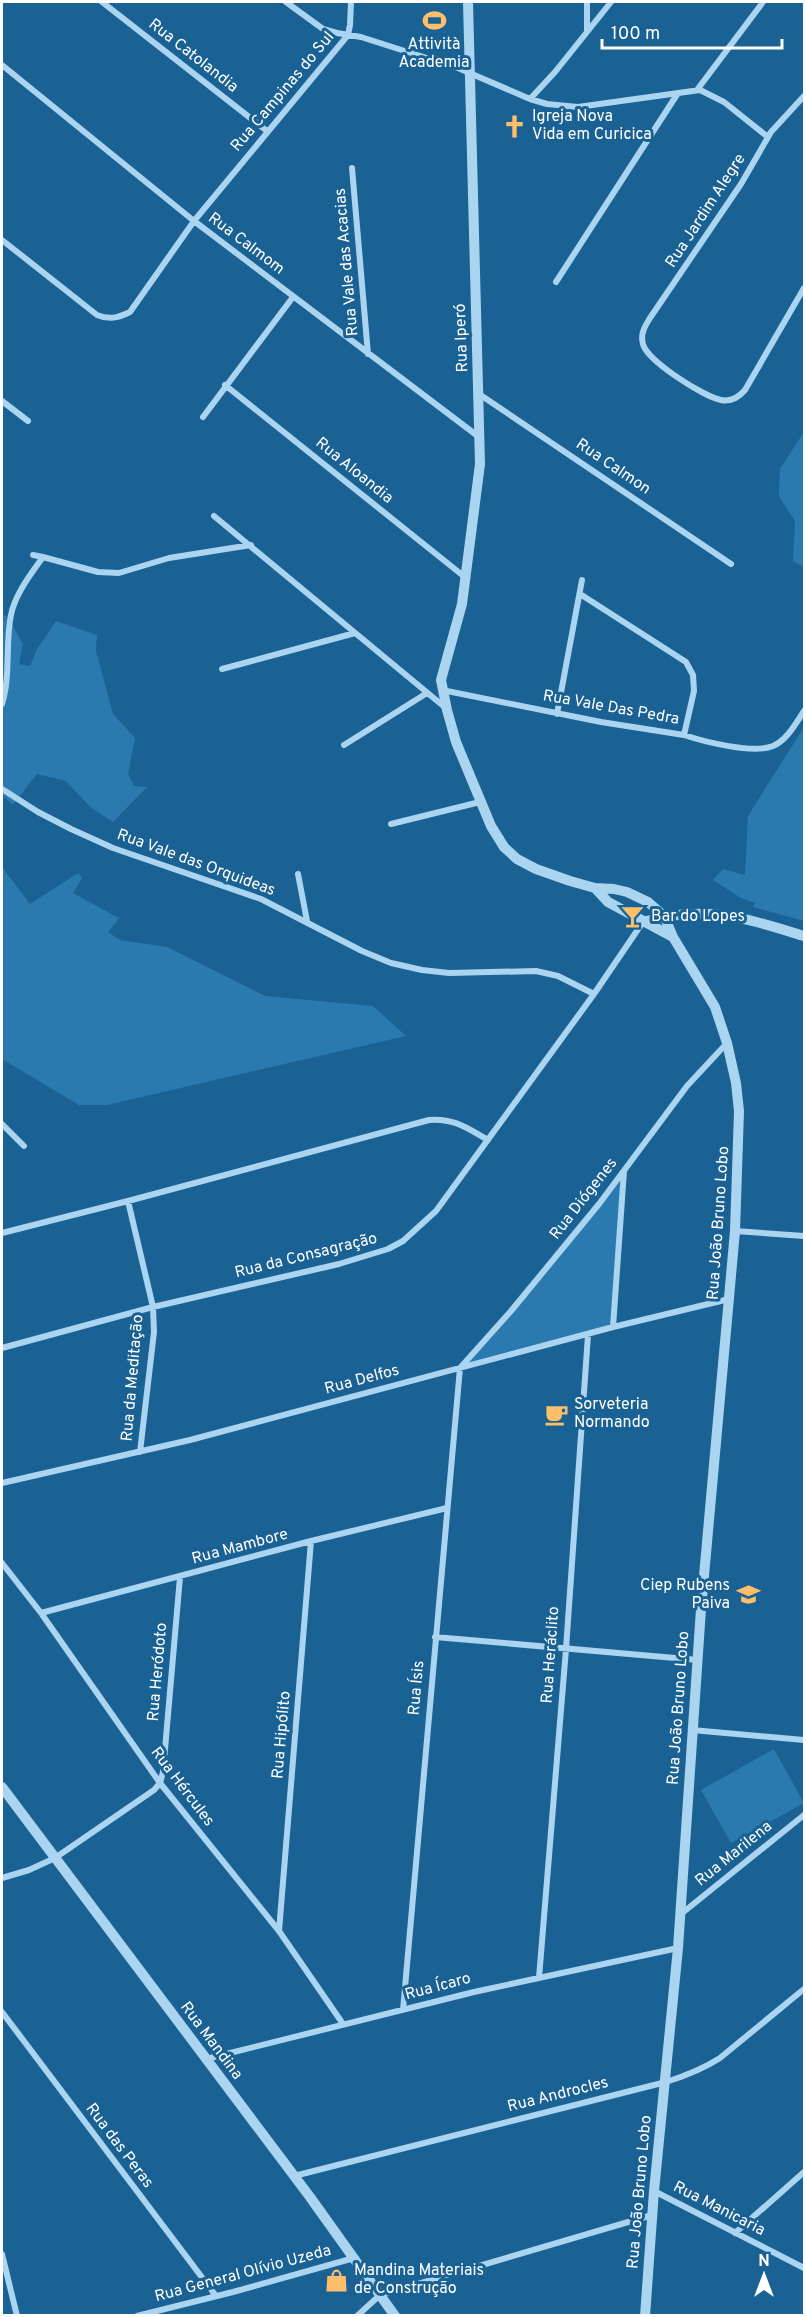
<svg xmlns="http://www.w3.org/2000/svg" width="806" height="2317" viewBox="0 0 806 2317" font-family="Overpass,sans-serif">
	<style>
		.green { fill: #2a7ab0 }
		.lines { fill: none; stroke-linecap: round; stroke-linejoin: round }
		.minor { stroke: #abd4f0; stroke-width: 6 }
		.tertiary { stroke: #abd4f0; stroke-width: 10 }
		.labels { text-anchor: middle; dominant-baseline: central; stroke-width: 6; stroke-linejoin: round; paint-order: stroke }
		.poi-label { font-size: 16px; fill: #fff; stroke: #1a6194; text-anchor: start }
		.street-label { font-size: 16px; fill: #fff; stroke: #1a6194 }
	</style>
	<rect width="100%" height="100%" fill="#1a6194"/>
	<path class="green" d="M804,432v135l-11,-6 2,-40 -16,-25 1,-27z
		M2,615l5,1 16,28 -4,20 11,2 7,-17 19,-28 41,14 -1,16 17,63 22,24 -7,36 6,12 13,1 -34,35 -23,-15 -24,-26 -29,-7 -24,31 -11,-10z
		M804,727v194l-51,-14 2,-4 -14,-5 -28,-18 10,-11 22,6 3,-59z
		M2,867l28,37 48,-31 4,5 -9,15 46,25 -11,14 12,8 47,7 98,49 108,10 33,30 -299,69h-28l-77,-46z
		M624,1170l-11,157 -153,41z
		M774,1749l30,54 -73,40 -30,-53z"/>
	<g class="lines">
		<path class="minor" d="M102,2l165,129
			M286,2l37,27 14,4 24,4 97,31 72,31 17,5 31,3 122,-17 24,12 44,35
			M587,2v29
			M2,65l192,156 285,216
			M697,90l66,-88
			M804,96l-33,36 -30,52 -91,134c-5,8 -10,16 -7,26 3,16 61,53 78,56 10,2 18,-3 24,-10l59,-102
			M530,99l25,-27 56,-70
			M352,168l16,186
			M2,240l95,75c12,5 21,3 33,-3l64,-91 154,-186 2,-10 1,-23
			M556,282l122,-189
			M225,385l241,193
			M479,394l252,170
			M2,401l26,20
			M203,417l90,-120
			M214,516l233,193
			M33,555l10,2
			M222,669l133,-36
			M442,690l159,32 83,13 10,-44 -1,-16 -7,-13 -106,-68
			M2,704c9,-29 3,-60 9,-89 4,-21 20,-41 32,-58l55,15 21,1 50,-15 82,-13
			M557,714l25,-134
			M684,735c21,7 69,19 89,11 14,-6 23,-23 31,-35
			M344,745l83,-52
			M2,789l36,23 33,17 42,19 148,51 101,52 29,12 31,7 27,3 87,-2 22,5 36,18
			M391,824l89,-22
			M298,874l9,47
			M2,1124l22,22
			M128,1201l25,106 1,25 -14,120
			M735,1231l69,5
			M2,1233l126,-32 301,-81c25,-2 38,8 59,20
			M613,1327l11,-156
			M2,1348l151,-41 186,-43 49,-15 15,-8 33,-30 158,-217 49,-72
			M2,1483l188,-43 423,-113 116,-28
			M2,1563l39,50 119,170 119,148 64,93
			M41,1613l270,-72 136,-33
			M435,1637l263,23
			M692,1730l112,10
			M2,1878l27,-8 26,-12 99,-68 6,-7 3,-11 17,-195
			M681,1914l123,-99
			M279,1931l32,-390
			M539,1978l27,-329 22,-314
			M403,2010l57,-642 51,-57 88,-107 88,-118 40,-43
			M2,2012l214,284
			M206,2059l268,-67 204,-44
			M294,2176l372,-94c19,-6 37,-13 54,-24l84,-69
			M654,2191l150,77
			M735,2233l69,-61
			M2,2254l15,62
			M137,2316l96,-24 121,-34
			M357,2316l23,-21 272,-80"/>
		<path class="tertiary" d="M468,2l12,462 -18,140 -21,76 6,30 9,32 35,84 13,21 13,12 19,10 34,12 25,7 19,1 13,3 21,10 16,14 9,21 42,70 12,36 9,40 3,28 -4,120 -34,378 -23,339 -24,243 -9,125
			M595,888l13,14 65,35
			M643,922c62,-18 102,-4 161,14
			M2,1787l308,410 85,119"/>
	</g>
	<defs>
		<symbol id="stadium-bare" viewBox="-9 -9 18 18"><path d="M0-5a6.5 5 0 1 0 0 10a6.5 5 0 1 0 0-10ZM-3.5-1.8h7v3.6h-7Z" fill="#ffbe6a" stroke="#1a6194" stroke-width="2.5" paint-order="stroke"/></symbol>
		<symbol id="church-bare" viewBox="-9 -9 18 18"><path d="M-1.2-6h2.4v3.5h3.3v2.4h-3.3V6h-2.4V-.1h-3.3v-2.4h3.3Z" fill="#ffbe6a" stroke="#1a6194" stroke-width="2.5" paint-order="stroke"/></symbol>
		<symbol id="bar-bare" viewBox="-9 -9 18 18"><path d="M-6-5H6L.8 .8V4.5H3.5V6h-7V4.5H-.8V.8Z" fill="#ffbe6a" stroke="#1a6194" stroke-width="2.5" paint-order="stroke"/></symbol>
		<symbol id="cafe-bare" viewBox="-9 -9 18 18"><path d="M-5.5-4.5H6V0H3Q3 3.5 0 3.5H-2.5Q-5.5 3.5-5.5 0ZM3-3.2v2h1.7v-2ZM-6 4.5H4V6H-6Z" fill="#ffbe6a" stroke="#1a6194" stroke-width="2.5" paint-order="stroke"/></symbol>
		<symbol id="school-bare" viewBox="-9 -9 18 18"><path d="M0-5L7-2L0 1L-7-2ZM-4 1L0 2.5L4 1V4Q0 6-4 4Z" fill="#ffbe6a" stroke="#1a6194" stroke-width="2.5" paint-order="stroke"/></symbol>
		<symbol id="shop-bare" viewBox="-9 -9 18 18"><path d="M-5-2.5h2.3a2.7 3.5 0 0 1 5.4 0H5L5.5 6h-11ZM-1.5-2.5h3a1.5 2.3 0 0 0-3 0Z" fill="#ffbe6a" stroke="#1a6194" stroke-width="2.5" paint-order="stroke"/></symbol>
	</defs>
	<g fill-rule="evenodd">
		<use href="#stadium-bare" x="418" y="4" width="33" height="33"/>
		<use href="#church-bare" x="498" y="110" width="33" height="33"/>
		<use href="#bar-bare" x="616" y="900" width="33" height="33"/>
		<use href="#cafe-bare" x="540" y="1398" width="33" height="33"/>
		<use href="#school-bare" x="732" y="1578" width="33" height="33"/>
		<use href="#shop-bare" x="320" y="2264" width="33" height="33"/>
	</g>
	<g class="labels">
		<g class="poi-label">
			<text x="434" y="45" text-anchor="middle">Attività<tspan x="434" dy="18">Academia</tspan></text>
			<text x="532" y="117">Igreja Nova<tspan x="532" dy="18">Vida em Curicica</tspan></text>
			<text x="651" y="917">Bar do Lopes</text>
			<text x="574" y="1405">Sorveteria<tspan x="574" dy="18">Normando</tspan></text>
			<text x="730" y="1586" text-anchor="end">Ciep Rubens<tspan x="730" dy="18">Paiva</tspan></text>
			<text x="354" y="2271">Mandina Materiais<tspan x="354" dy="18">de Construção</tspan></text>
		</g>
		<g class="street-label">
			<text transform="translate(193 56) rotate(38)">Rua Catolandia</text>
			<text transform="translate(283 92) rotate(-50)">Rua Campinas do Sul</text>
			<text transform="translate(706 211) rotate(-57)">Rua Jardim Alegre</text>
			<text transform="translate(246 244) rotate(37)">Rua Calmom</text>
			<text transform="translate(347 262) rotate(-95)">Rua Vale das Acacias</text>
			<text transform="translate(462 338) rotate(-92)">Rua Iperó</text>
			<text transform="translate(613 467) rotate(34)">Rua Calmon</text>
			<text transform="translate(354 471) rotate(39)">Rua Aloandia</text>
			<text transform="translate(611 708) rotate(10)">Rua Vale Das Pedra</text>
			<text transform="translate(196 863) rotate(20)">Rua Vale das Orquideas</text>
			<text transform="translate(584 1199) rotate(-52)">Rua Diógenes</text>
			<text transform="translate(719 1223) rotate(-86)">Rua João Bruno Lobo</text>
			<text transform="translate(306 1256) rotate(-14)">Rua da Consagração</text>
			<text transform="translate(133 1378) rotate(-85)">Rua da Meditação</text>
			<text transform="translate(362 1380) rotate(-15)">Rua Delfos</text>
			<text transform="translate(240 1547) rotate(-15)">Rua Mambore</text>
			<text transform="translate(551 1655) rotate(-86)">Rua Heráclito</text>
			<text transform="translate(158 1672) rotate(-85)">Rua Heródoto</text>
			<text transform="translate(417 1688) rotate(-85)">Rua Ísis</text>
			<text transform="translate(679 1708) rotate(-86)">Rua João Bruno Lobo</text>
			<text transform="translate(282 1735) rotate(-85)">Rua Hipólito</text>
			<text transform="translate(182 1787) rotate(53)">Rua Hércules</text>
			<text transform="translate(734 1854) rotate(-39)">Rua Marilena</text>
			<text transform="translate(438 1987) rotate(-15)">Rua Ícaro</text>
			<text transform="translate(211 2041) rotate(53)">Rua Mandina</text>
			<text transform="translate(558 2095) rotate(-14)">Rua Androcles</text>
			<text transform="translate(119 2146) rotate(53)">Rua das Peras</text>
			<text transform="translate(640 2192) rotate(-85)">Rua João Bruno Lobo</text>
			<text transform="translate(719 2209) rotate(27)">Rua Manicaria</text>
			<text transform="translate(243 2274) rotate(-15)">Rua General Olívio Uzeda</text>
		</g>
	</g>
	<rect width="806" height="2317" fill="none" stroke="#ffffff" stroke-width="6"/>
	<g transform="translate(764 2275)" stroke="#1a6194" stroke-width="4.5" paint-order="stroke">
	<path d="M0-4.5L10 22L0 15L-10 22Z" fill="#ffffff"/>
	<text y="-9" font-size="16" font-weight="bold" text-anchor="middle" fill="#ffffff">N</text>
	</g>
	<path d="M602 39v9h180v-9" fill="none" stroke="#ffffff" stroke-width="3"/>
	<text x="611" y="39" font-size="18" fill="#ffffff" stroke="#1a6194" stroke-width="4.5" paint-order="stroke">100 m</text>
</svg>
